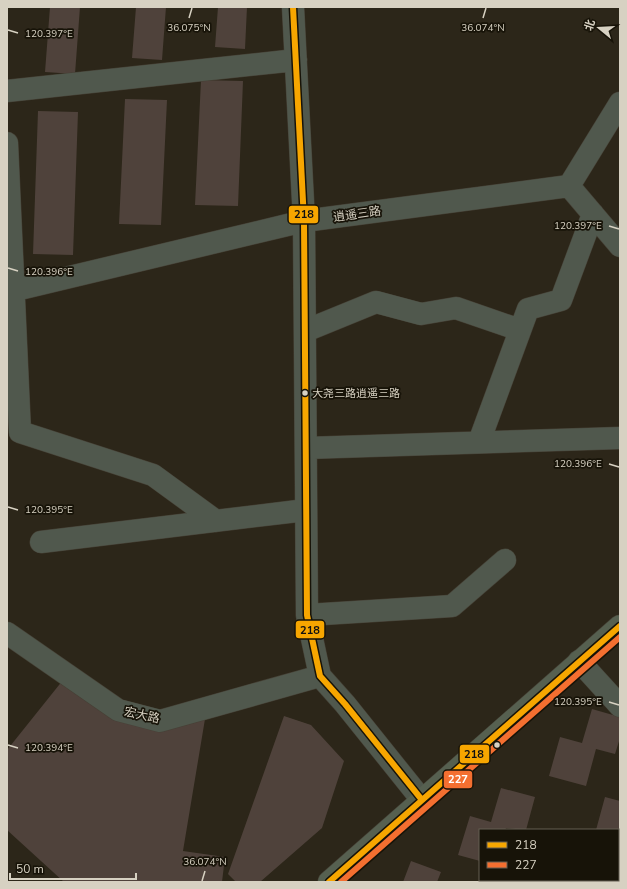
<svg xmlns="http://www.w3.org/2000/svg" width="627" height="889" viewBox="0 0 627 889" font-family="'Nunito Sans','Noto Sans SC',sans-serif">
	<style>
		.building { fill: #4f423b }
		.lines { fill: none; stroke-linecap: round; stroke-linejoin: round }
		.minor-casing { stroke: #464136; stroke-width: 23 }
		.major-casing { stroke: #464136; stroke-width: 23 }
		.minor { stroke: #50584d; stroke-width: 22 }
		.major { stroke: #566050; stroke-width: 22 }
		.bus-1-casing { stroke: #171308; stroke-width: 9 }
		.bus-2-casing { stroke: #171308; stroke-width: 9 }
		.bus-1 { stroke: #f7a600; stroke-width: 6 }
		.bus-2 { stroke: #f46f30; stroke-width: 6 }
		.ticks { fill: none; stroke: #d7d1c2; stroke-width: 1.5 }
		.bus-dot { fill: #d7d1c2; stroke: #171308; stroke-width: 1.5 }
		.labels { text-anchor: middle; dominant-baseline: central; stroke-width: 3.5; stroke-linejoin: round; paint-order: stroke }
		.bus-label { font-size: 11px; fill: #d7d1c2; stroke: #171308; text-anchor: start }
		.street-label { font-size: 12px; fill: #d7d1c2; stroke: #171308 }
		.ticks-label { font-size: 10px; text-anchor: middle; fill: #d7d1c2; stroke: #171308; stroke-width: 3.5; stroke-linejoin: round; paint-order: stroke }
		.line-badge { stroke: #171308; stroke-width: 1.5 }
		.badge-label { font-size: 11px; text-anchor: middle; font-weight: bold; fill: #fff }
		.pale-badge-label { font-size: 11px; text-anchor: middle; font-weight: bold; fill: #111 }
	</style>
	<rect width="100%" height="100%" fill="#2c2619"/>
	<path class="building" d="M50,7h30l-5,67 -30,-2z
		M136,7h30l-4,53 -30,-2z
		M218,7h29l-2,42 -30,-2z
		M201,80l42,1 -5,125 -43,-1z
		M125,99l42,1 -6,125 -42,-1z
		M38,111l40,1 -5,143 -40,-1z
		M67,675l51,35 87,9 -22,132 42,6 -3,25h-158l-57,-52v-80z
		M592,709l28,8v21l-5,16 -19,-5 -10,37 -37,-10 11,-39 22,6z
		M284,716l27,9 33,36 -22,67 -62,54h-24l-8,-8z
		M501,788l34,9 -9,33 -20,-2 -1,2h-25v31l-22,-6 12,-39 21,6z
		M605,797l15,4v42l-2,-1v-12h-22z
		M411,861l30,11 -4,10h-34z
		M517,880h40l-1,2h-39z"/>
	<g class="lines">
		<defs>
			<path id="minor" d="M293,7l11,214 3,394 13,61 25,28 77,96
				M7,91l289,-31
				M7,143l13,289 133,43 63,46
				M569,186l51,60
				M7,292l297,-71 265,-35 51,-83
				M305,331l71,-29 45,12 35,-6 64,22
				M479,442l49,-133 33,-9 32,-86
				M306,448l314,-10
				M41,542l265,-32
				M307,615l145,-9 53,-46
				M7,633l111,77 42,11 160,-45
				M579,661l41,45"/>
			<path id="major" d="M329,882l291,-256"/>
		</defs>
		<use href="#minor" class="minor-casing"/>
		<use href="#major" class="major-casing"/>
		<use href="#minor" class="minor"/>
		<use href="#major" class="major"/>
		<defs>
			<path id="bus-1" d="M293,7l11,214 3,394 13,61 25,28 77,96
				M329,882l291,-256"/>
			<path id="bus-2" d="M341,882l279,-245"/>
		</defs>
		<use href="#bus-1" class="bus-1-casing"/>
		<use href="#bus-2" class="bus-2-casing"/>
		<use href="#bus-1" class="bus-1"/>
		<use href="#bus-2" class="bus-2"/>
	</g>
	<path class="ticks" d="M189,18l3,-10M483,18l3,-10M8,30l10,3M609,226l10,3M8,268l10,3M609,464l10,3M8,507l10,3M609,702l10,3M8,745l10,3M202,881l3,-10"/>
	<g class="bus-dot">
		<circle cx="305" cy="393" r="3.5"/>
		<circle cx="497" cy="745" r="3.5"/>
	</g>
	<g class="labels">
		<g class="bus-label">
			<text x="312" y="393">大尧三路逍遥三路</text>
		</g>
		<g class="street-label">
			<text transform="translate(357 214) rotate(-8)">逍遥三路</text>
			<text transform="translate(142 715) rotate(12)">宏大路</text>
		</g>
	</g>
	<g class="ticks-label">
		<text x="189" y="31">36.075°N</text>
		<text x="483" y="31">36.074°N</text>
		<text x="49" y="37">120.397°E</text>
		<text x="578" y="229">120.397°E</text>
		<text x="49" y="275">120.396°E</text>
		<text x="578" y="467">120.396°E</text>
		<text x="49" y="513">120.395°E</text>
		<text x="578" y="705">120.395°E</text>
		<text x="49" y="751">120.394°E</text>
		<text x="205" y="865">36.074°N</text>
	</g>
	<g class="line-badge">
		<rect x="288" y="205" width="31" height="19" rx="4" fill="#f7a600"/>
		<rect x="295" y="620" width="30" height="19" rx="4" fill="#f7a600"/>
		<rect x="459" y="744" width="31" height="20" rx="4" fill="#f7a600"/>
		<rect x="443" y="770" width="30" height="19" rx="4" fill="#f46f30"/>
	</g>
	<g class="badge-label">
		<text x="458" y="783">227</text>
	</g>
	<g class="pale-badge-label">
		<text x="304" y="218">218</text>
		<text x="310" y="634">218</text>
		<text x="474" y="758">218</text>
	</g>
	<rect width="627" height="889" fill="none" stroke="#d7d1c2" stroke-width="16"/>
	<rect x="479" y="829" width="140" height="52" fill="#171308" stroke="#645f52"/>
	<rect x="487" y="842" width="20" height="6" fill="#f7a600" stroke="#645f52"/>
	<text x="515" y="849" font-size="12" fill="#d7d1c2">218</text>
	<rect x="487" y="862" width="20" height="6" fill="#f46f30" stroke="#645f52"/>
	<text x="515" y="869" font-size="12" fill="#d7d1c2">227</text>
	<g transform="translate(599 28) rotate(288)" stroke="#171308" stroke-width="3" paint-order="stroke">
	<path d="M0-3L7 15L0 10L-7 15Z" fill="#d7d1c2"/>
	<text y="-6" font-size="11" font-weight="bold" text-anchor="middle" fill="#d7d1c2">北</text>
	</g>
	<path d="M10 873v6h126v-6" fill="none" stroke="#d7d1c2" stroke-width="2"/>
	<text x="16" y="873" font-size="12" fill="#d7d1c2" stroke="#171308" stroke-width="3" paint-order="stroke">50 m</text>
</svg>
